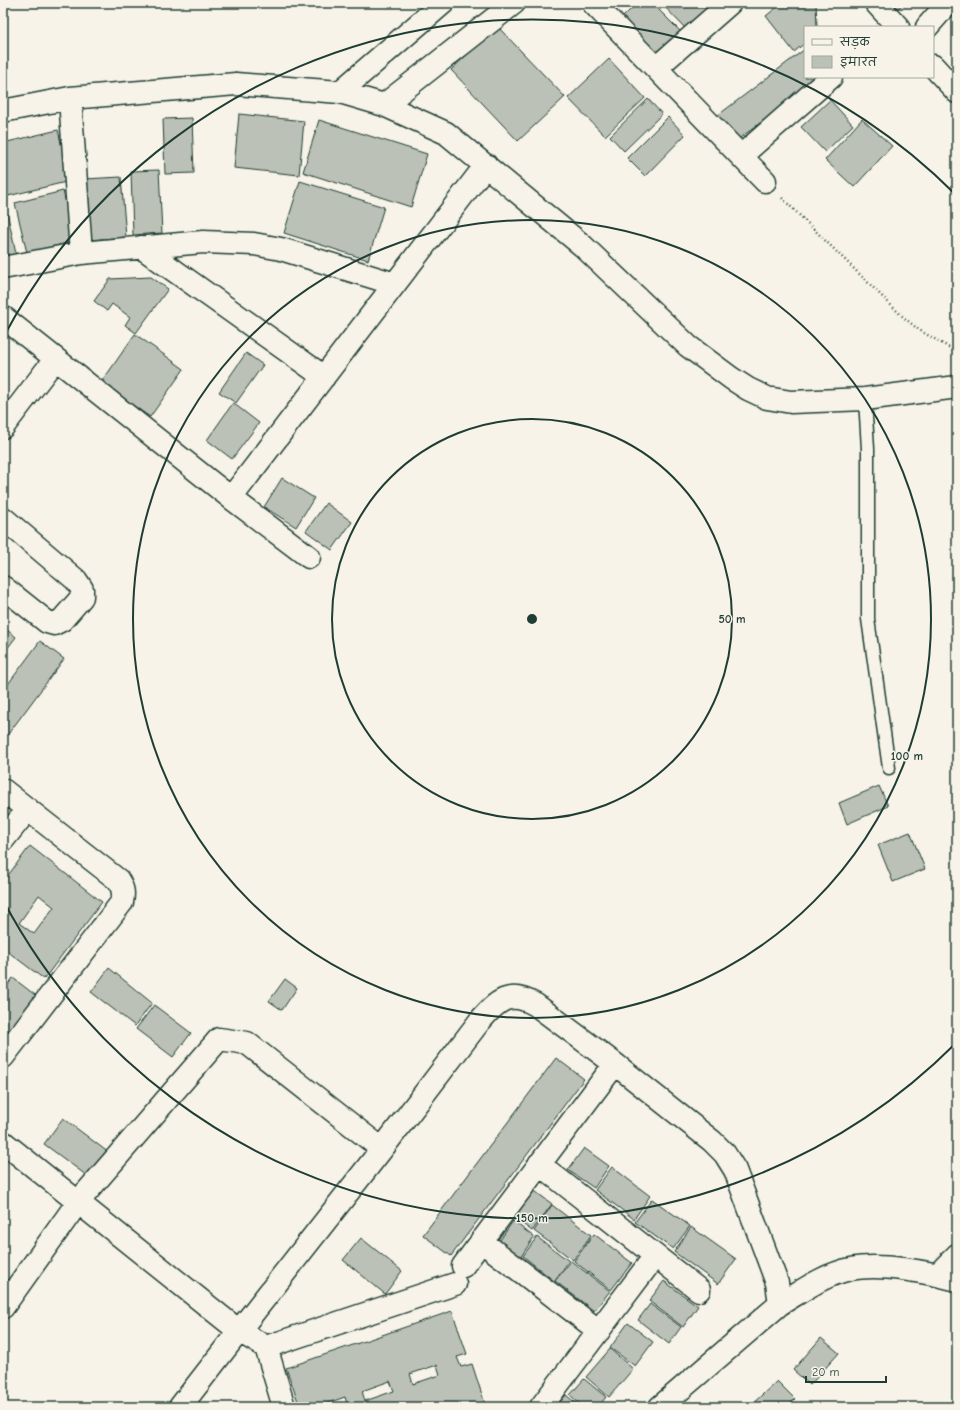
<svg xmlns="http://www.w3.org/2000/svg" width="960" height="1410" viewBox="0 0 960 1410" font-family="'Comic Neue','Playpen Sans Deva',sans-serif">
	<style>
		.building { fill: #bbc1b6; stroke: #1f3d34; fill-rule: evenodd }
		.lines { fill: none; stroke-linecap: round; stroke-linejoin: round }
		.service-casing { stroke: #1f3d34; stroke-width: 15 }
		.minor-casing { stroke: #1f3d34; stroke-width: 25 }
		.path { stroke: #1f3d34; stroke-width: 2.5; stroke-dasharray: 1 3; stroke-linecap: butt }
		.service { stroke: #f7f3e8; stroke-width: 12 }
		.minor { stroke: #f7f3e8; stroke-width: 22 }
		.ring { fill: none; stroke: #1f3d34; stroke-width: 2 }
		.centre { fill: #1f3d34; stroke: #f7f3e8; stroke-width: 2 }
		.ring-label { font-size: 12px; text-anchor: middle; font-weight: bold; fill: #1f3d34; stroke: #f7f3e8; stroke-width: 3; stroke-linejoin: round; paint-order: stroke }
	</style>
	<rect width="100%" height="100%" fill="#f7f3e8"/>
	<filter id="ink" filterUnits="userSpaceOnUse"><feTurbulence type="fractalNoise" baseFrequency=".025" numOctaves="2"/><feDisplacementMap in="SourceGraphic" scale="8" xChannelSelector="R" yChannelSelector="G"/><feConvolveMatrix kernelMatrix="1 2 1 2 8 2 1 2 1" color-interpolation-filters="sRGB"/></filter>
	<g filter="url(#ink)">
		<path class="building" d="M637,3h15l32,32 -25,24 -38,-40z
			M661,3h49l2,2 -25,25z
			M782,3h34l1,24h-12v16l-11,9 -28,-36z
			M892,3h14l-10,6z
			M497,26l68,71 -47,44 -67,-71z
			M805,49v28h16l-85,64 -19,-25z
			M609,59l36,39 -40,38 -37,-38z
			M648,99l14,15 -38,37 -14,-15z
			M830,100l23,25 -28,27 -24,-25z
			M239,114l65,7 -5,54 -65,-7z
			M668,117l17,18 -40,41 -18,-18z
			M192,118l2,55 -29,1 -2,-55z
			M862,119l30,27 -38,41 -29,-27z
			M319,120l108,34 -16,53 -108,-35z
			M58,130l12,51 -62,15 -5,-21v-32z
			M159,170l3,63 -29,2 -2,-64z
			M121,177l5,60 -37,3 -5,-61z
			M300,181l84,26 -16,53 -84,-27z
			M63,191l12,50 -48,12 -12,-50z
			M3,207h3l10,47 -13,3z
			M151,277l17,12 -32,44 -11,-8 5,-8 -18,-13 -5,7 -13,-10 16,-22z
			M135,334l49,35 -34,48 -49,-34z
			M246,353l17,12 -27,38 -17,-11z
			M233,403l26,20 -27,36 -25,-19z
			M282,478l32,20 -18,29 -32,-20z
			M326,503l26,19 -20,28 -26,-19z
			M3,627l13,10 -13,17z
			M40,641l24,18 -61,82v-50z
			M879,786l9,20 -41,18 -8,-21z
			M910,832l15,37 -32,13 -15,-37z
			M30,846l72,56 -58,77 -41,-31v-66zM39,895l15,12 -20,27 -15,-11z
			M109,968l43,35 -17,23 -44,-34z
			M13,978l26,20 -36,47v-54z
			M285,979l12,9 -15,22 -13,-9z
			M154,1005l37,28 -18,24 -37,-28z
			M556,1058l28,21 -133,177 -28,-21z
			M63,1118l46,35 -19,25 -46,-34z
			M584,1148l25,18 -15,22 -26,-18z
			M612,1167l38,29 -16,23 -39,-29z
			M532,1189l20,15 -20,27 -20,-15z
			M652,1199l38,27 -17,23 -38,-27z
			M552,1205l39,30 -18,25 -39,-29z
			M513,1221l21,16 -14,21 -22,-15z
			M691,1227l45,32 -18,25 -44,-32z
			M594,1234l38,29 -21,27 -37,-29z
			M537,1237l32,24 -15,20 -31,-25z
			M361,1238l41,33 -17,23 -42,-34z
			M571,1261l39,30 -16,20 -39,-30z
			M664,1281l34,25 -15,21 -34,-26z
			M650,1304l31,23 -12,17 -31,-24z
			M452,1311l15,43 -10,3 4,10 11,-3 14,43h-138l-3,-10 -29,10h-16l-14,-39zM437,1365l3,10 -27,9 -3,-10zM390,1381l4,10 -29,10 -3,-10z
			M628,1323l25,19 -18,24 -25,-18z
			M821,1338l18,15 -29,32 -17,-15z
			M610,1349l23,20 -24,28 -23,-20z
			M584,1379l22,18 -8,10h-15l-13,-12z
			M777,1381l18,18 -8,8h-38z
			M566,1395l14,12h-24z"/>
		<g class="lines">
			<defs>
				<path id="service" d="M865,399l3,50v170l21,149"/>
				<path id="minor" d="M593,3l172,178
					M876,3l22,24
					M927,27l21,-24
					M933,66l24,26
					M656,68l74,-65
					M340,92l103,-89
					M70,98l11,155
					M384,105l130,-102
					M3,111l67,-13 166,-14 104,8 44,13 62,28 137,113 105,100 43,32 17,11 19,9 24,4 74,-3 92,-12
					M741,156l90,-79
					M141,247l183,130
					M3,268l78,-15 122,-11 26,1 25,1 27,5 114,35
					M3,317l228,181 78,59
					M3,427l52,-68
					M231,498l255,-333
					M3,518l73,62 6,9v8l-20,23 -8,4 -7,-2 -44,-35
					M3,790l115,90c5,8 6,13 4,22l-119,155
					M3,840l25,-31
					M3,1142l236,189 27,16 18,60
					M539,1164l160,126
					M481,1241l118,90
					M463,1266l152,-202
					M937,1275l20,-20
					M3,1307l75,-105 141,-163 28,4 135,106
					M266,1347l189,-63
					M180,1407l59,-76 143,-182 97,-127c18,-21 30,-33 57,-17l79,59 97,77 13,13 10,16 42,113 3,21c22,-13 45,-30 71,-35 28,-6 78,3 106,11
					M541,1407l114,-151
					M660,1407l120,-103"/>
			</defs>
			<use href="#service" class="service-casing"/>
			<use href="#minor" class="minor-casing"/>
			<path class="path" d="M782,198l119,117 18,15 38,22"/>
			<use href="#service" class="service"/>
			<use href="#minor" class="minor"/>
		</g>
	</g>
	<g class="ring">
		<circle cx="532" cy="619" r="200"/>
		<circle cx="532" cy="619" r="399"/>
		<path d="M956 1043A599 599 0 0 1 3 900M3 338A599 599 0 0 1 956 195"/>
	</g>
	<circle cx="532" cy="619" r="6" class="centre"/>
	<g class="ring-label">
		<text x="732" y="623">50 m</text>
		<text x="907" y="760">100 m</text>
		<text x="532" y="1222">150 m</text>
	</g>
	<rect width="960" height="1410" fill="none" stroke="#f7f3e8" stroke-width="16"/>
	<rect x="8" y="8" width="944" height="1394" fill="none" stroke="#1f3d34" stroke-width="1.5" filter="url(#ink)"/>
	<rect x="804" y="26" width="130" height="52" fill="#f7f3e8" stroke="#a1aaa0"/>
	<rect x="812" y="39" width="20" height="6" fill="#f7f3e8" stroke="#a1aaa0"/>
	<text x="840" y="46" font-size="12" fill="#1f3d34">सड़क</text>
	<rect x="812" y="56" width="20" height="12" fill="#bbc1b6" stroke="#a1aaa0"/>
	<text x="840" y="66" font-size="12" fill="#1f3d34">इमारत</text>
	<path d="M806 1376v6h80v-6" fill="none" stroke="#1f3d34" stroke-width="2"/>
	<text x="812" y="1376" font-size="12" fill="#1f3d34" stroke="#f7f3e8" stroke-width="3" paint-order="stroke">20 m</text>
</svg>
